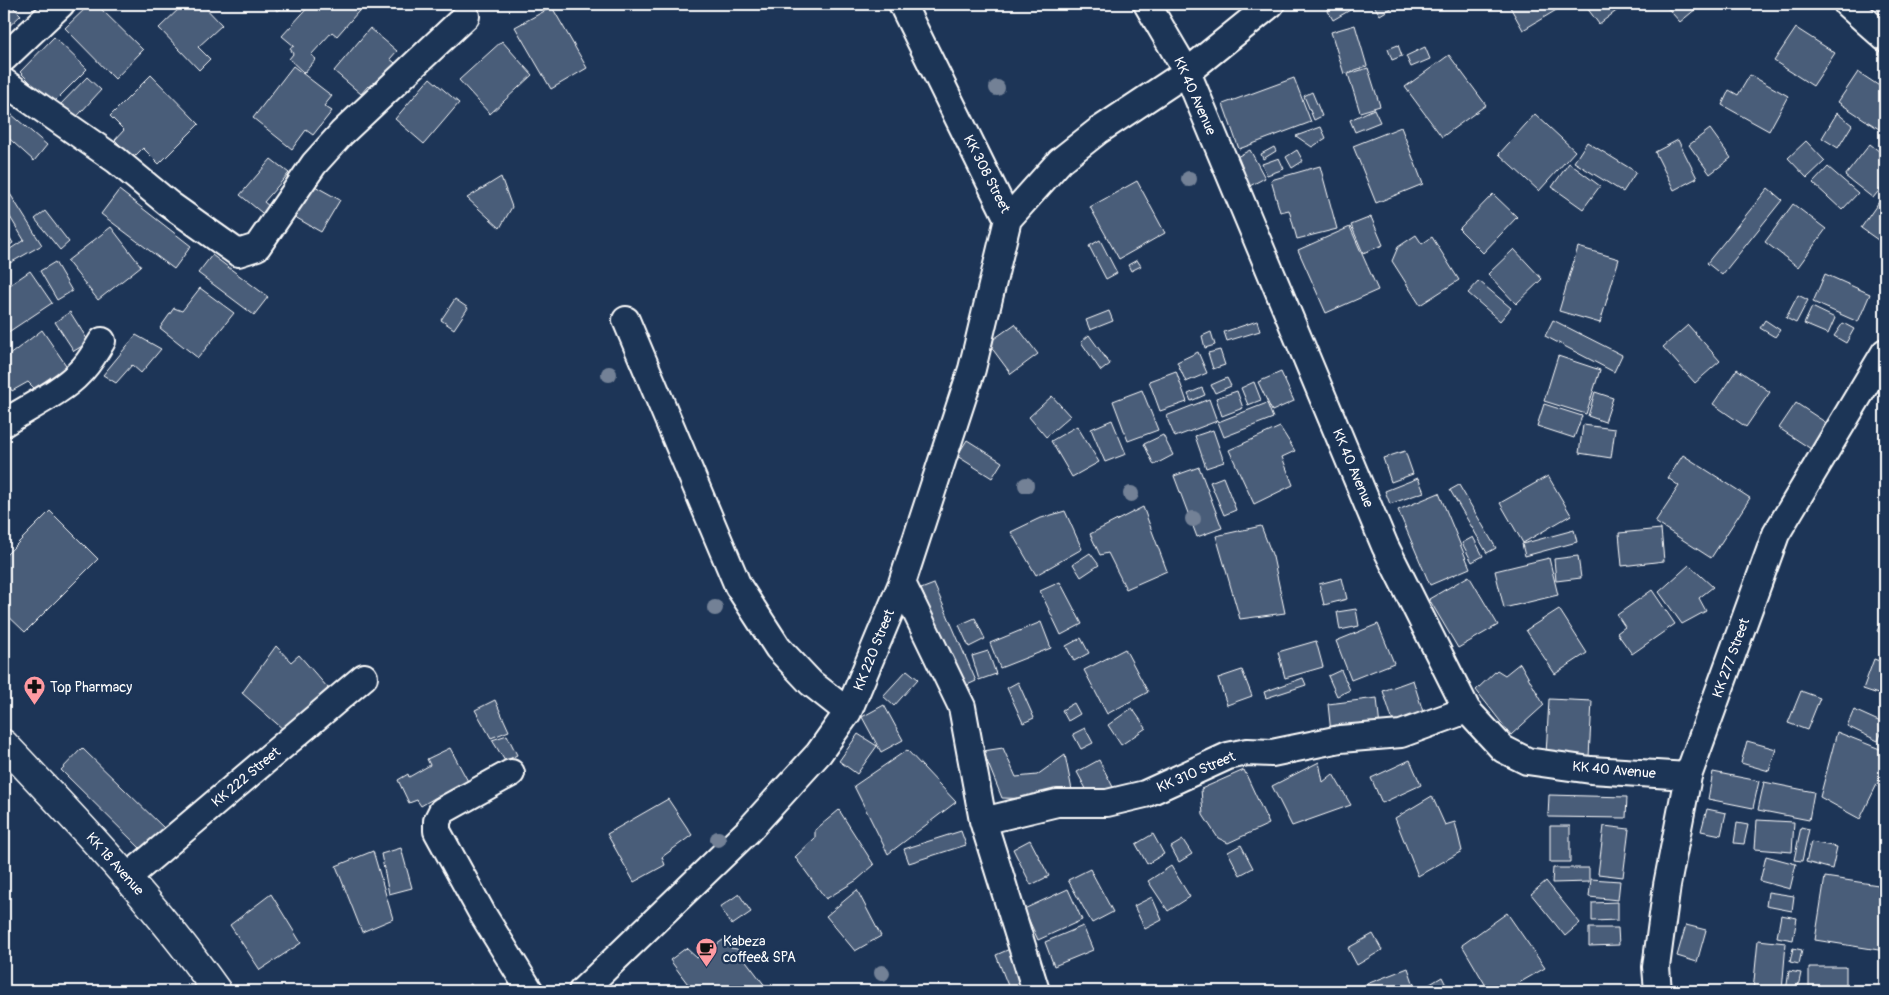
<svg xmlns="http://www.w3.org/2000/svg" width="1889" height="995" viewBox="0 0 1889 995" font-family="Pangolin,sans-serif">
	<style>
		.building { fill: #4a5d79; stroke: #fff }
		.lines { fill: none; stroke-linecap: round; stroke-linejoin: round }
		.minor-casing { stroke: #fff; stroke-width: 30 }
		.secondary-casing { stroke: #fff; stroke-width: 31 }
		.minor { stroke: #1d3557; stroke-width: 26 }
		.secondary { stroke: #1d3557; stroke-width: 28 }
		.tree { fill: #738196 }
		.labels { text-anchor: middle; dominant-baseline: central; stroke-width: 4.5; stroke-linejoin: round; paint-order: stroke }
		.street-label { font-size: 14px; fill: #fff; stroke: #1d3557 }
		.poi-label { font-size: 14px; fill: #fff; stroke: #1d3557; text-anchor: start }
	</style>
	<rect width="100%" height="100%" fill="#1d3557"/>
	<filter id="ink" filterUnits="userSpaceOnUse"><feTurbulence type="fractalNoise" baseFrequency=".02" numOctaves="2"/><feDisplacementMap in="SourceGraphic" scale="10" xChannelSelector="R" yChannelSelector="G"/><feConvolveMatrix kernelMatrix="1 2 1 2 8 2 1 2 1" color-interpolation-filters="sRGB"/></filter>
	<g filter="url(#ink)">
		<path class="building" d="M4,4h6l11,11 -17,16z
			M90,4h6l47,46 -28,29 -50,-51z
			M184,4h18l20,21 -24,22 12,12 -11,11 -40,-42z
			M273,4h17l-13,7z
			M311,4h54l-28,32 -5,-4 -21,23 5,4 -12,14 -15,-14 4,-5 -3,-6 4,-2 -12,-10z
			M1324,4h31l2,2 -24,14z
			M1373,4h25l-18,11z
			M1515,4h40l3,5 -35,21 -13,-23z
			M1584,4h31l4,5 -20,15z
			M1664,4h38l-22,18z
			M552,7l35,61 -36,21 -36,-62z
			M1355,25l12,41 -23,8 -13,-42z
			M370,28l27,23 -7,8 9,7 -23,27 -8,-7 -7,8 -27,-23z
			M1796,28l39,25 -22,33 -39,-25z
			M54,37l33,32 -35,35 -32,-32z
			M502,41l30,34 -42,39 -31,-34z
			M1398,45l4,11 -10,4 -4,-11z
			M1425,47l5,12 -19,8 -5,-11z
			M1449,55l37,50 -44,32 -37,-50z
			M293,66l39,30 -8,10 8,5 -19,24 -7,-5 -14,19 -39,-31z
			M1368,68l12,38 -20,6 -12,-38z
			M1858,72l26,17 1,-2v46l-47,-31z
			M151,75l48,49 -40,40 -16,-16 -10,10 -18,-18 9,-10 -14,-14z
			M1750,75l38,21 -19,35 -47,-26 7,-15 9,5z
			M87,77l14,13 -29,32 -15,-14z
			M430,78l29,25 -35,41 -29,-25z
			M1294,78l17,44 -72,27 -16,-45z
			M1312,92l10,24 -8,4 -10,-24z
			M4,108l43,37 -13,16 -30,-27z
			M1374,109l6,13 -25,10 -5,-12z
			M1837,113l15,12 -14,23 -16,-10z
			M1535,114l40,37 -36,40 -40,-37z
			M1321,127l5,11 -14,9 -16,-11z
			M1401,127l22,57 -47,19 -23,-57z
			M1710,129l21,29 -21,16 -21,-29z
			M1678,140l19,38 -23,12 -19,-38z
			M1806,141l19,20 -18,17 -19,-20z
			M1587,142l49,30 -13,20 -49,-30z
			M1870,144l15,12v27l-12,15 -28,-22z
			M1274,147l2,4 -13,8 -2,-5z
			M1250,150l15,28 -21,11 -15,-28z
			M1297,150l6,11 -11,7 -6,-11z
			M1279,158l5,11 -17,6 -5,-11z
			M271,159l18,14 -25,29 10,8 -7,7 -27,-22z
			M1569,163l31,23 -17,23 -31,-22z
			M1320,166l17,63 -40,10 -8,-29 -9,2 -9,-32z
			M1828,167l30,26 -16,17 -29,-27z
			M501,177l11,30 -12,21 -33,-30z
			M1137,181l28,52 -46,26 -29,-52z
			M313,185l27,15 -19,32 -26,-15z
			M1768,188l14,12 -60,75 -15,-12z
			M7,189l35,56 -32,18 -6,-10 20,-13 -20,-33v-17z
			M119,190l72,56 -17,23 -73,-55z
			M1885,193v52l-24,-17z
			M1493,194l24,23 -34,36 -24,-24z
			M1793,204l33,25 -28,38 -33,-25z
			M45,211l24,31 -9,8 -25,-31z
			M1371,217l12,28 -20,8 -12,-28z
			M111,227l30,39 -43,34 -31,-39z
			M1350,227l28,63 -52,23 -28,-63z
			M4,228l9,15 -9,6z
			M1416,235l6,9 10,-7 27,43 -39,25 -28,-44 6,-14z
			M1100,240l17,33 -11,6 -17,-33z
			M1578,247l41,12 -19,64 -41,-12z
			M1514,249l28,30 -26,25 -28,-30z
			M212,255l56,42 -14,18 -56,-42z
			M1137,260l4,6 -10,5 -3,-6z
			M55,262l17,29 -15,9 -17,-29z
			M30,271l22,32 -48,32v-46z
			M1825,274l45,20 -12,28 -45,-20z
			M1479,281l32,27 -11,13 -32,-28z
			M200,288l34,25 -36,45 -38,-30 14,-20 8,3z
			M1798,295l10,5 -12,23 -10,-5z
			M455,299l13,9 -14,21 -13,-9z
			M1812,307l23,11 -7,16 -24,-10z
			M1109,311l4,10 -23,9 -4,-10z
			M70,312l19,30 -15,9 -19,-29z
			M1553,320l69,35 -8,17 -69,-36z
			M1765,320l15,10 -5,7 -15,-9z
			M1257,321l3,10 -33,10 -3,-9z
			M1843,323l11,6 -8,14 -12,-7z
			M1015,324l23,30 -27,20 -23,-31z
			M1688,325l32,36 -25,22 -32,-36z
			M42,330l28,41 -31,22 -11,-11 -16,9 -8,-13v-4l5,-3 -5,-8v-4z
			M1211,332l4,13 -10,3 -3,-12z
			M136,335l25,14 -20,24 -9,-8 -16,18 -13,-8z
			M1089,335l21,29 -9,7 -20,-29z
			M1220,350l5,15 -12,4 -5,-16z
			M1198,352l9,21 -21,9 -9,-20z
			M1558,356l42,14 -14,44 -42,-13z
			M1737,369l33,23 -24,35 -33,-23z
			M1176,371l11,31 -27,9 -11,-30z
			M1281,372l13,29 -22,10 -14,-29z
			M1227,378l4,8 -16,7 -4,-8z
			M1254,382l7,18 -13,5 -7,-17z
			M1202,388l3,7 -14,6 -3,-7z
			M1142,390l16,40 -30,11 -15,-40z
			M1237,391l6,17 -21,8 -6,-18z
			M1595,392l18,6 -8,24 -17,-6z
			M1052,396l18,20 -24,21 -17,-20z
			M1209,399l8,22 -42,16 -9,-21z
			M1267,403l6,15 -49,19 -6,-15z
			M1796,403l32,21 -17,25 -32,-21z
			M1544,404l38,12 -8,22 -37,-12z
			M1112,420l14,34 -21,8 -14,-33z
			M1583,425l32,4 -4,29 -32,-5z
			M1077,426l22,36 -27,15 -21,-36z
			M1280,427l15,24 -13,6 11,28 -39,19 -25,-54z
			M1213,430l11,32 -18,6 -11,-32z
			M1163,435l10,20 -19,10 -10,-21z
			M967,440l35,22 -10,16 -35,-22z
			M1405,451l8,23 -22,8 -8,-24z
			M1683,455l67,43 -39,60 -56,-36 24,-36 -11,-8z
			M1199,467l23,61 -25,9 -23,-61z
			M1548,476l23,39 -48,28 -23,-40z
			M1223,477l13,33 -12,5 -14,-33z
			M1418,478l6,14 -34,12 -5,-13z
			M1459,485l37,63 -9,5 -37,-63z
			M1439,493l31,75 -40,17 -32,-75z
			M1143,507l24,64 -41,18 -18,-36 -8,2 -10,-21z
			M50,511l48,48 -73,73 -21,-20v-55z
			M1065,511l17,38 -46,26 -25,-43 27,-13z
			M1261,526l12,31 12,56 -45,6 -24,-83z
			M1661,529l3,32 -42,5 -3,-33z
			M1574,530l3,12 -52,14 -3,-12z
			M1473,537l10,19 -11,6 -10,-19z
			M1090,553l9,12 -18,12 -8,-13z
			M1578,556l3,22 -25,3 -2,-22z
			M1549,558l9,37 -54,13 -9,-37z
			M1689,565l24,22 -14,11 7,13 -24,13 -23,-32z
			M1469,576l29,49 -40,23 -29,-49z
			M1342,578l5,21 -23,6 -5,-21z
			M1060,582l22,42 -21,11 -21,-44z
			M934,584l42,97 -13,6 -42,-98z
			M1652,590l23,34 -43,30 -15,-21 8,-6 -8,-12z
			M1356,609l3,17 -19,4 -3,-18z
			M1559,609l28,44 -32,21 -29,-44z
			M1885,614v21l-8,-4z
			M975,618l10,21 -16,8 -10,-22z
			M1041,622l10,26 -51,20 -10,-25z
			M1378,624l16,39 -43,17 -15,-39z
			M1081,638l8,15 -15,8 -8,-15z
			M1316,641l7,26 -38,11 -7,-26z
			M276,646l15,16 8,-7 29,33 -44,42 -42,-37z
			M1125,649l23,43 -41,22 -23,-44z
			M988,651l8,23 -17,6 -7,-24z
			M1874,659l11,4v28l-1,5 -21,-7z
			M1520,663l24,42 -33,30 -35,-45 21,-20 8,5z
			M907,670l11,9 -24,27 -11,-10z
			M1242,670l10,26 -25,9 -9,-27z
			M1341,670l9,20 -13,6 -9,-20z
			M1303,678l3,7 -40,13 -2,-6z
			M1413,680l12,38 -30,10 -12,-37z
			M1018,682l16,36 -11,5 -16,-35z
			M1801,691l19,7 -13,32 -19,-7z
			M1377,698l3,30 -49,5 -3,-29z
			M1549,699l43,2 -3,56 -43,-2z
			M495,700l14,31 -18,7 -16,-28z
			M1074,703l6,11 -12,7 -6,-11z
			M884,705l19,35 -22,12 -19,-35z
			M1132,708l14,20 -25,17 -13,-20z
			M1854,710l31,14 -7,17 -31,-15z
			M1085,728l8,15 -12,6 -8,-15z
			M1837,732l48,19v17l-25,51 -40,-22z
			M858,734l19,12 -20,28 -18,-13z
			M507,735l10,20 -12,6 -13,-21z
			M1747,741l29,8 -7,22 -28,-8z
			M82,748l83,81 -22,22 -82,-81z
			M450,748l20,37 -29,15 -3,-4 -17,10 -4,-6 -8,3 -11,-23 10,-6 1,3 21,-12 -3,-6z
			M1003,748l13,29 21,-2 28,-20 9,45 -72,-2 -19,-47z
			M907,750l49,52 -68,52 -34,-68z
			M1099,760l15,29 -22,11 -15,-28z
			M1410,760l11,25 -39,18 -11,-25z
			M1319,762l4,20 10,-8 18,31 -59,21 -20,-40z
			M1244,770l25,54 -41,19 -10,-5 -15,-23 -2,-26z
			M1713,772l46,9 -6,27 -45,-9z
			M1764,782l50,10 -5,28 -51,-10z
			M1549,795l78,2 -1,21 -78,-1z
			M1432,796l13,29 10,-3 7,29 -44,25 -23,-58z
			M668,799l24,36 -30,22 3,8 -31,17 -27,-48z
			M1707,809l19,4 -5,22 -20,-4z
			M839,810l35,55 -17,15 -31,19 -31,-42 20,-19v-8z
			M1757,820l37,2 -2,30 -37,-3z
			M1737,823l11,2 -4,19 -10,-1z
			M1550,826h20v36h-20z
			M1604,826l25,3 -6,48 -25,-3z
			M1801,827l8,2 -7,32 -8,-1z
			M961,831l5,14 -57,18 -5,-14z
			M1153,834l11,20 -17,10 -11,-20z
			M1030,840l19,36 -18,9 -18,-36z
			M1183,840l9,14 -13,8 -8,-15z
			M1811,842l26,5 -5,22 -26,-7z
			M1241,845l12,23 -13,7 -12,-23z
			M401,848l11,40 -23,6 -8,-40z
			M373,851l20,68 -31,13 -26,-66z
			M1766,856l30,8 -6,25 -30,-8z
			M1171,866l19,31 -22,14 -20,-30z
			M1553,868h36v14l-37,1z
			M1090,869l23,43 -21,11 -24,-43z
			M1825,877l60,9v65l-70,-11z
			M1591,879l29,2 -2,19 -29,-3z
			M1546,881l34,42 -15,13 -34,-42z
			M1068,889l14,31 -44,20 -14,-31z
			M857,890l24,46 -26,15 -29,-35z
			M1768,892l26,4 -2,15 -26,-5z
			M271,894l30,49 -41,27 -30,-45z
			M739,894l12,18 -19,13 -12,-18z
			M1152,897l10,23 -17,9 -11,-23z
			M1618,902v18l-26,1v-18z
			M1507,913l38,55 -40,23h-16l-27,-46z
			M1781,915l16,3 -4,22 -16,-3z
			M1686,925l20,5 -9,32 -20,-6z
			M1083,926l10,24 -39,16 -9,-24z
			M1589,928h29l1,17 -30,1z
			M1373,934l9,16 -25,15 -9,-17z
			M723,940l8,8 6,1 32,42h-76l-23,-31 16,-12 11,10z
			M1758,940l28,3 -4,48h-29z
			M1012,948l17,43h-19l-14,-36z
			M1793,948l9,2 -3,14 -9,-2z
			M1809,967h37v24h-37z
			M1408,968l8,23h-50l-2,-6z
			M1789,971l12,2 -4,18h-11z
			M1442,977l7,14h-22l-2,-4z
			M471,984l4,7h-17z"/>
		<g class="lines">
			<defs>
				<path id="minor" d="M902,4l106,215 52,-58 38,-30 89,-59 84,-68
					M1147,4l40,68 198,474 82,164 36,39 24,12 64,9 97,6
					M1847,4l38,34
					M4,58l57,-54
					M4,82l112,78 53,44 69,49 19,-6 57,-83 28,-31 124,-117
					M626,320l112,266 40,62 33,35 37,29
					M4,423c21,-14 59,-32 75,-50 10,-9 16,-21 23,-32
					M902,583l60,124 21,114 53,170
					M511,773l-69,38 -5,10v10l45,82 48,78
					M983,821l74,-18h50l38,-9 83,-38 19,-4 25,1 68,-14 61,-5 66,-24
					M128,877l236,-200
					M582,991l165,-159 72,-79 29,-41 54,-129 70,-214 36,-150
					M1658,991l-2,-24 11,-82 21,-109 88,-242 109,-182"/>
				<path id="secondary" d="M4,744c75,79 150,158 213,247"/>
			</defs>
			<use href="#minor" class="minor-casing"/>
			<use href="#secondary" class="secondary-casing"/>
			<use href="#minor" class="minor"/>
			<use href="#secondary" class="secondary"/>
		</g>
		<g class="tree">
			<circle cx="997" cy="88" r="8"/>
			<circle cx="1189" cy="179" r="8"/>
			<circle cx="609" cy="374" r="8"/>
			<circle cx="1026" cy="485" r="8"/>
			<circle cx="1131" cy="494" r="8"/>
			<circle cx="1193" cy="519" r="8"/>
			<circle cx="715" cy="608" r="8"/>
			<circle cx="718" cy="839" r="8"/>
			<circle cx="882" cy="973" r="8"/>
		</g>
	</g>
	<defs>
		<symbol id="pharmacy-pin" viewBox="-11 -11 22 30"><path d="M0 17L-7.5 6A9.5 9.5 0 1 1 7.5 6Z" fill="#ff9aa2" stroke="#1d3557"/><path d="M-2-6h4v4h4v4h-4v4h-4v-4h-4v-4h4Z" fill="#111"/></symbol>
		<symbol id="cafe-pin" viewBox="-11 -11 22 30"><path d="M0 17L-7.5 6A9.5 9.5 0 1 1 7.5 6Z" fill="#ff9aa2" stroke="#1d3557"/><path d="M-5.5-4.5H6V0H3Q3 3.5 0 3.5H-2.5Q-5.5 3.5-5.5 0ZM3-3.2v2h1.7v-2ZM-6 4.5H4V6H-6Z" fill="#111"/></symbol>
	</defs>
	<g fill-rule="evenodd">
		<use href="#pharmacy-pin" x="22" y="674" width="25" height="34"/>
		<use href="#cafe-pin" x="694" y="936" width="25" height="34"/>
	</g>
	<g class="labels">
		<g class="street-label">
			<text transform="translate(1195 96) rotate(66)">KK 40 Avenue</text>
			<text transform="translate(987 174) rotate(63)">KK 308 Street</text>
			<text transform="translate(1353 468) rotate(67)">KK 40 Avenue</text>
			<text transform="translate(874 650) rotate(-68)">KK 220 Street</text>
			<text transform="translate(1731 658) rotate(-70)">KK 277 Street</text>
			<text transform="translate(1614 770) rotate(5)">KK 40 Avenue</text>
			<text transform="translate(1196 772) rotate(-23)">KK 310 Street</text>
			<text transform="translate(246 777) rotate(-40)">KK 222 Street</text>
			<text transform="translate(115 864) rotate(48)">KK 18 Avenue</text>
		</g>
		<g class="poi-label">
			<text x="50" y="687">Top Pharmacy</text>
			<text x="723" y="941">Kabeza<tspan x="723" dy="16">coffee&amp; SPA</tspan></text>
		</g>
	</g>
	<rect width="1889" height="995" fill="none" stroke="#1d3557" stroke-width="20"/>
	<rect x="10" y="10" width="1869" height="975" fill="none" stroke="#fff" stroke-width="2" filter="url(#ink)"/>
</svg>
